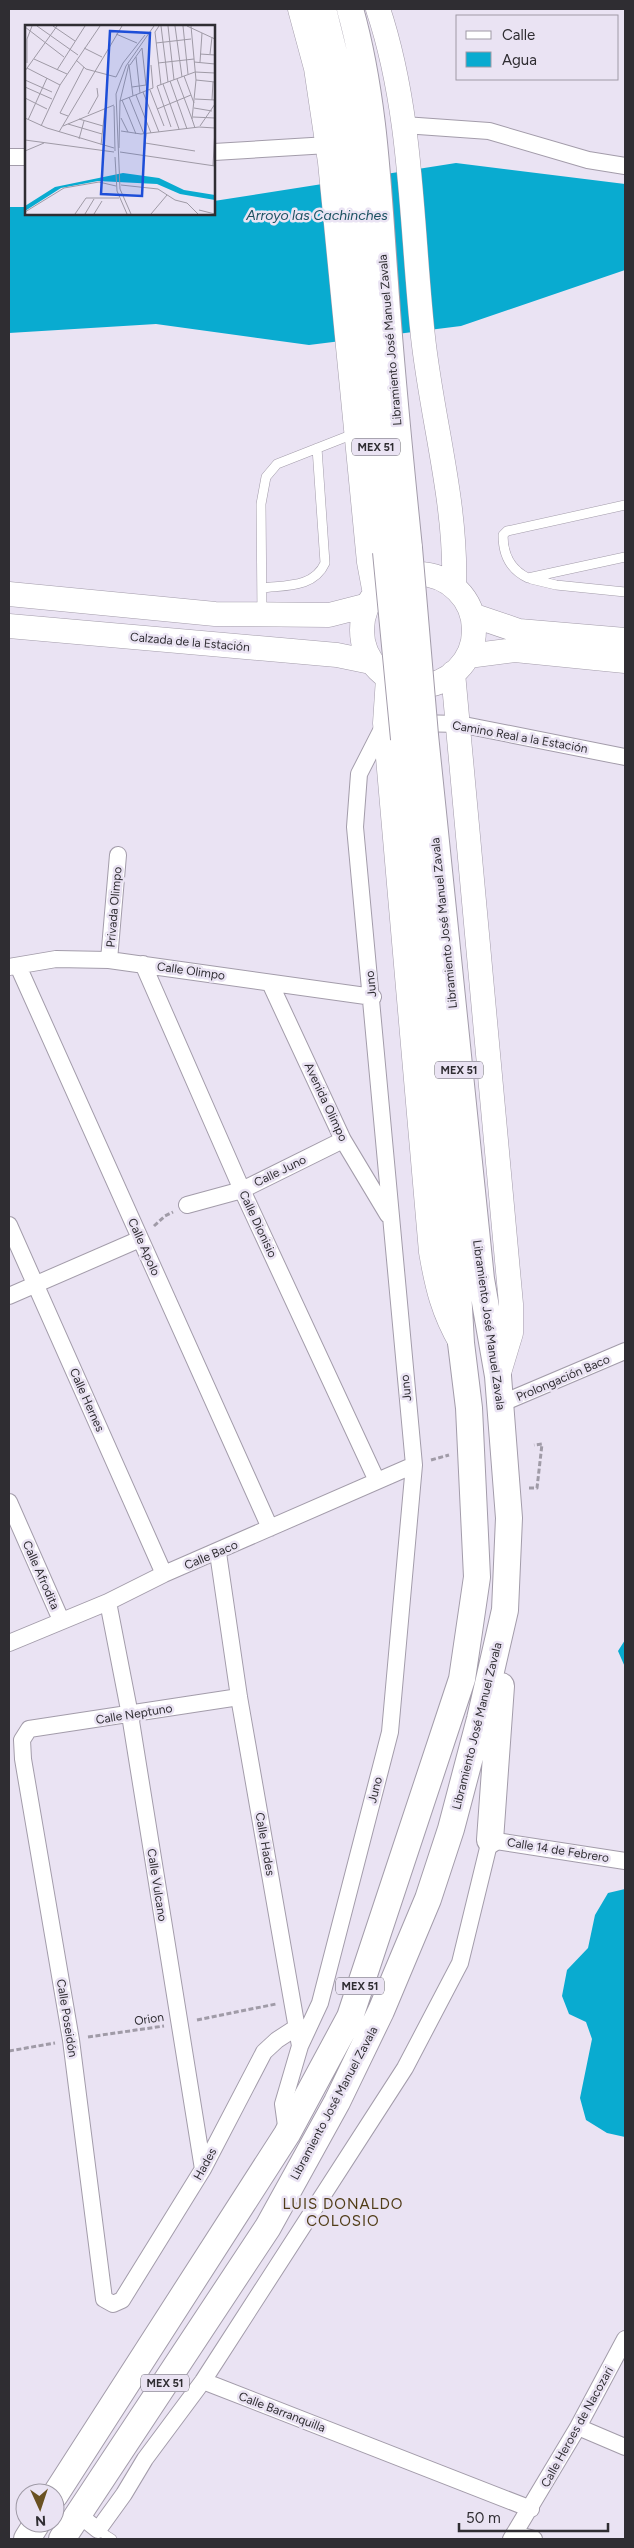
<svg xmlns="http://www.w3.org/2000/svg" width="634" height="2548" viewBox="0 0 634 2548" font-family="Figtree,sans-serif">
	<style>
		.water { fill: #09abd0 }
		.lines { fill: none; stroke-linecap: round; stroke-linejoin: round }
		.lane-casing { stroke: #a39caa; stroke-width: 10 }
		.street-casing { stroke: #a39caa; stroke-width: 18 }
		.secondary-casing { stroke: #a39caa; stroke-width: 25 }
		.primary-casing { stroke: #a39caa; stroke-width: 28 }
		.path { stroke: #a09ba7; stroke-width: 3; stroke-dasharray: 5 2.5; stroke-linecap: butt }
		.lane { stroke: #fff; stroke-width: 9 }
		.street { stroke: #fff; stroke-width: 16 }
		.secondary { stroke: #fff; stroke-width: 24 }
		.primary { stroke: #fff; stroke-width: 26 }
		.primary-bridge-casing { stroke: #a39caa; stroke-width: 28; stroke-linecap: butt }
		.primary-bridge { stroke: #fff; stroke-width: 26 }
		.labels { text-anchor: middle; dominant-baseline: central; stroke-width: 5; stroke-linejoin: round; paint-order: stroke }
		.shield { fill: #eae3f3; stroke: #67646c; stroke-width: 1 }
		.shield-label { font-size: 11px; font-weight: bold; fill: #2f2d32 }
		.street-label { font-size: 12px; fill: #2f2d32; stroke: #eae3f3 }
		.water-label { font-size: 14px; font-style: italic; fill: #1a5060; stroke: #eae3f3 }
		.quarter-label { font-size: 15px; letter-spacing: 1px; fill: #513d18; stroke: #eae3f3 }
		.inset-road { fill: none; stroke: #9f9aa6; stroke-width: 1 }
		.view { fill: #1d4ed8; fill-opacity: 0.15; stroke: #1d4ed8; stroke-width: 2.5 }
		.inset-edge { fill: none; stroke: #2f2d32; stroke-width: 2.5 }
	</style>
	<rect width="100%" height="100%" fill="#eae3f3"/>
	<path class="water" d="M456,163l169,21v86l-164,56 -152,19 -153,-21 -147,9v-126h17v7h188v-13z
		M625,1640v27l-7,-16z
		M625,1889v248l-18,-4 -21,-13 -6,-22 12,-59 -6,-17 -17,-8 -7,-18 5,-26 21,-22 7,-33 13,-22z"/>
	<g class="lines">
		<defs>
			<path id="lane" d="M625,505l-118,26 -4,4c0,20 8,35 25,43l97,-21
				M531,579l25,6 69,7
				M262,588c23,-3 52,0 63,-25l-8,-115
				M262,614l-1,-110 5,-27 11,-13 79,-31
				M98,2530l14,9"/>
			<path id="street" d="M404,125l85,6 99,29 37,6
				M214,152l114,-7
				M9,157h17
				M415,723l44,1 166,33
				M109,960l9,-105
				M143,964l99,226 135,291
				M18,966l252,562
				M9,967l47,-8 53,1 264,37
				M270,983l73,157 45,75
				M187,1205l55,-15 101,-50
				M9,1225l155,349
				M9,1296l131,-57
				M500,1404l125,-53
				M9,1502l52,118
				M218,1553l21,144 61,349 -17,58 4,29
				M108,1602l22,113 73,454
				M9,1643l99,-41 56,-28 250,-109
				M239,1697l-210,32 -7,11 1,19 48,281 33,259 9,5 9,-4 81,-131 61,-117 13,-12 20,-13
				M300,2046l20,-43 70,-271 24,-267 -59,-638 4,-53 25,-49
				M203,2381l328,128
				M578,2427l47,20
				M78,2514l20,16 26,-36 21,-35 58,-78 202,-313 55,-105 30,-123 135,21
				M514,2534l20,5
				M511,2539l67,-112 47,-88"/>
			<path id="secondary" d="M300,9l16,59 14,94 39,400 6,32
				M378,9c35,105 33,219 45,328 9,83 34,166 31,250
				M362 630a56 56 0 1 1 112 0a56 56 0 1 1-112 0Z
				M9,594l206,20 114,1 39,-10
				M472,615l47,16 106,9
				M9,626l328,29 34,7
				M468,656l47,-6 110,11
				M453,673l58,631v29l-13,43
				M388,678l-3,45 46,529c6,35 12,60 30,91"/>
			<path id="primary" d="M323,9l20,80 43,463
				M350,9c25,89 28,182 35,274 6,89 15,177 24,265
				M490,1840l11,-154
				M55,2495l232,-361 63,-117 112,-338 15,-102 -8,-169 -8,-65 -4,-70 -11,-89 -42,-445
				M27,2539l10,-16
				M62,2539l206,-312 69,-125 44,-91 47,-112 23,-70 29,-110 25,-109 4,-92 -11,-142 -17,-97 -56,-544"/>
		</defs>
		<use href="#lane" class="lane-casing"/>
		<use href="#street" class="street-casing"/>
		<use href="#secondary" class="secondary-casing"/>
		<use href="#primary" class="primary-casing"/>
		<path class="path" d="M154,1226l11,-10 8,-4
			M431,1460l18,-5
			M529,1488h8l5,-44 -8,1
			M197,2020l79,-16
			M88,2037l76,-11
			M9,2051l46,-8"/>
		<use href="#lane" class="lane"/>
		<use href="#street" class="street"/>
		<use href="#secondary" class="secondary"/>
		<use href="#primary" class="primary"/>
		<defs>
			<path id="primary-bridge" d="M409,548l16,187
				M386,552l18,187"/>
		</defs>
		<use href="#primary-bridge" class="primary-bridge-casing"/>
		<use href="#primary-bridge" class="primary-bridge"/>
	</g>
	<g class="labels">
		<g class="shield">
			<rect x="352" y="438.5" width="48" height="17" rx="4"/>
			<rect x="435" y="1061.5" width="48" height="17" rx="4"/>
			<rect x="336" y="1977.5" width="48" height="17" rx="4"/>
			<rect x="141" y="2374.5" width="48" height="17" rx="4"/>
		</g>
		<g class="shield-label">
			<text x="376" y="447">MEX 51</text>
			<text x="459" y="1070">MEX 51</text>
			<text x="360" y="1986">MEX 51</text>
			<text x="165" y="2383">MEX 51</text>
		</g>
		<g class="street-label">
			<text transform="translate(390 340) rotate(-95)">Libramiento José Manuel Zavala</text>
			<text transform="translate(190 642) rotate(5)">Calzada de la Estación</text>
			<text transform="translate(520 737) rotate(10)">Camino Real a la Estación</text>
			<text transform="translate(114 907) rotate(-85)">Privada Olimpo</text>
			<text transform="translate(444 923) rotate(-96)">Libramiento José Manuel Zavala</text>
			<text transform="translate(191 971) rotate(8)">Calle Olimpo</text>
			<text transform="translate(371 984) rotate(-96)">Juno</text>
			<text transform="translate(326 1102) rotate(65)">Avenida Olimpo</text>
			<text transform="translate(280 1171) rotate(-26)">Calle Juno</text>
			<text transform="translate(258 1224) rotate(65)">Calle Dionisio</text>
			<text transform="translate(144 1247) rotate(66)">Calle Apolo</text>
			<text transform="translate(489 1325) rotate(82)">Libramiento José Manuel Zavala</text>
			<text transform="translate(563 1378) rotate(-23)">Prolongación Baco</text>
			<text transform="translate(406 1388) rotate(-96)">Juno</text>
			<text transform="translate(87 1400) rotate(66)">Calle Hernes</text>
			<text transform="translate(211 1555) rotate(-23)">Calle Baco</text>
			<text transform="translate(41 1575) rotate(66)">Calle Afrodita</text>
			<text transform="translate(134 1714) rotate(-9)">Calle Neptuno</text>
			<text transform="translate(477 1726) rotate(-76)">Libramiento José Manuel Zavala</text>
			<text transform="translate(375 1790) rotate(-76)">Juno</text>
			<text transform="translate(265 1844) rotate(80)">Calle Hades</text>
			<text transform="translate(558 1850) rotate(9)">Calle 14 de Febrero</text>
			<text transform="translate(157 1885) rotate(81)">Calle Vulcano</text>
			<text transform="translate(67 2018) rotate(81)">Calle Poseidón</text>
			<text transform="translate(149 2019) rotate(-9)">Orion</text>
			<text transform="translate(334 2103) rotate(-62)">Libramiento José Manuel Zavala</text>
			<text transform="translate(205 2164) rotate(-61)">Hades</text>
			<text transform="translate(282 2412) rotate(21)">Calle Barranquilla</text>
			<text transform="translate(577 2427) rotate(-61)">Calle Heroes de Nacozari</text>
		</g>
		<g class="water-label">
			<text x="317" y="215">Arroyo las Cachinches</text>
		</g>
		<g class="quarter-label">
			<text x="343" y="2204">LUIS DONALDO<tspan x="343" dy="17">COLOSIO</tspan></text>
		</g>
	</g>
	<g transform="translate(25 25)">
		<rect width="190" height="190" fill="#eae3f3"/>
		<path d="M98,148l36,5 25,12 31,5v5l-35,-6 -23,-10 -59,-3 -37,7 -36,23v-5l30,-19z" fill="#09abd0"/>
		<path class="inset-road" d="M12,1l41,29M28,1l22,15M134,1l-4,6 6,53M136,1l7,56M143,1l6,54M150,1l7,51M158,1l5,48M162,1l28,13M166,1l5,54 -4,39 3,9M0,2l39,30M91,9l21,9M131,18l35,-4M59,23l18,9M175,29l15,1M185,29l2,-17M111,32l4,36M9,34l33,15M51,35l10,9 30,8 7,-14 22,-28M169,37l21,2M175,37l2,-29M2,38v-24l5,-13M133,38l36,-4M104,40l4,31M105,40l12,-17M2,43l33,17M32,45l28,-44M0,46l32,-45M159,51l10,27M152,54l15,40M0,55l27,12M171,55l19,2M145,56l17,48M138,59l16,45M0,62l27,12M107,62l14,-2 -4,-37M125,65l14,36M118,67l16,40M111,70l15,38M104,72l15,37M0,73l22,11M170,74l20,1M97,75l14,34M187,75l1,-18M95,76l33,-13 -2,-23M89,81l1,45M169,83l18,3M132,84l34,-14M63,89l10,-18 -1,-8M43,91l-8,-3 24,-46M168,92l22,1M0,93l22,10 67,20M96,93l7,14M54,94l24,7M3,95l19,-42M43,99l34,10M16,101l19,-41 40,-59M38,101l51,-21M175,101l15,-22M146,102l-14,-41 38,-14 20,1M96,106l20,3 58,-7 16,1M34,107l63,-106M54,114l5,-18M0,115l89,12M120,118l50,8M76,120l4,-37M94,123l1,-47 9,-37M0,126l19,-8M95,127l95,14M119,131l2,-22M90,132l2,34 10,23M188,141l2,-38M96,160l37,4 17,11 12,3 11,11M174,185l16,4M0,187l39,-24 35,-6 17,4M50,189l11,-16h33M60,189l9,-15M69,189l8,-13M106,189l-11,-25 -4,-95 10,-28 28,-40M126,189l16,-19"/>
		<path class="view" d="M85,6l40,2 -8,163 -41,-2z"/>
		<rect width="190" height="190" class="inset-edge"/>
	</g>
	<rect width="634" height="2548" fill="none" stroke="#2f2d32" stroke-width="20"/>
	<rect x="456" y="15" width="162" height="65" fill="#eae3f3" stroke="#9f9aa6"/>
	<rect x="466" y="31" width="25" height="8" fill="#ffffff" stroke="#9f9aa6"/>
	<text x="502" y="40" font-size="15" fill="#2f2d32">Calle</text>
	<rect x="466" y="52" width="25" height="15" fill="#09abd0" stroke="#9f9aa6"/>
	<text x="502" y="65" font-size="15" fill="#2f2d32">Agua</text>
	<g transform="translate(40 2508) rotate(177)"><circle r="24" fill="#eae3f3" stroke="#9f9aa6"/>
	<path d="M0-4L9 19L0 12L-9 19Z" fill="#6a5122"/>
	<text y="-8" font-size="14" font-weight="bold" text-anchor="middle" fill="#2f2d32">N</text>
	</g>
	<path d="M459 2523v8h149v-8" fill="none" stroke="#2f2d32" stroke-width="2.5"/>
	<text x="466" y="2523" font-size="15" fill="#2f2d32" stroke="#eae3f3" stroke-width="4" paint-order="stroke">50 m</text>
</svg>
